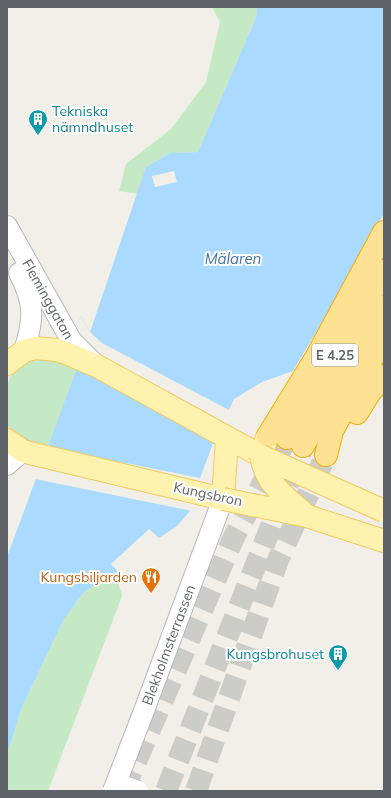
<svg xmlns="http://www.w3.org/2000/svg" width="391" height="798" viewBox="0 0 391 798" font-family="Mulish,sans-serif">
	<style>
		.green { fill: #c5e8c5 }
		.water { fill: #aadaff }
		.pier { fill: #f1efe8 }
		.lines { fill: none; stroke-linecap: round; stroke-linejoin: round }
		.highway-tunnel { stroke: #ccccc8; stroke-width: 22; stroke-dasharray: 22 11; stroke-linecap: butt }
		.minor-casing { stroke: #b5b8bc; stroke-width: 22 }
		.major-casing { stroke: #f2c960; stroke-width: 24 }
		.highway-casing { stroke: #f9ab00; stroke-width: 24 }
		.minor { stroke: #fff; stroke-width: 20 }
		.major { stroke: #fff2af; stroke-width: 22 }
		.highway { stroke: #fde293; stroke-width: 22 }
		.minor-bridge-casing { stroke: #b5b8bc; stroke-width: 22; stroke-linecap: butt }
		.major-bridge-casing { stroke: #f2c960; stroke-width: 24; stroke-linecap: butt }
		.minor-bridge { stroke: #fff; stroke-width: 20 }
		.major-bridge { stroke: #fff2af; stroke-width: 22 }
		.labels { text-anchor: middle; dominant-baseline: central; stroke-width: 4; stroke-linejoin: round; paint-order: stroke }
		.shield { fill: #fff; stroke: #8f9295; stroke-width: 1 }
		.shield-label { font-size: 13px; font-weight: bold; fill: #5f6368 }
		.culture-label { font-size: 14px; fill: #0d838f; stroke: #fff; text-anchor: start }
		.street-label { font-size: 14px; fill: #5f6368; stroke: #fff }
		.food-label { font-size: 14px; fill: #c56008; stroke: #fff; text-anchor: end }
		.water-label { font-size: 15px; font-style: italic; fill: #4174aa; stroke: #fff }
	</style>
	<rect width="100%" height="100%" fill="#f1efe8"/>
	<path class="green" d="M212,7h45v8l-59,137 -28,1 -24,14 -8,27 -19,-3 7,-27 45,-35 35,-47 14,-60z
		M43,356l34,12 -29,80c-15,-4 -32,-10 -41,-23 0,-39 -7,-56 36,-69z
		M105,580l13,2 4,14 -74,195h-41v-36l15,-48 42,-88 21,-28z"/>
	<path class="water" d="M257,7h127v206l-32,58 -59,100 -31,11 -28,17 -20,42 -24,70 -13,15 -18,12 -10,-9 -38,35 12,13 -5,5 -13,-2 -20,11 -21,28 -42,88 -15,48v-198l70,-189 -14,-8 18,-44 9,16 56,-165 24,-14 28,-1 59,-137z"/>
	<path class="pier" d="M174,171l3,11 -22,5 -3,-11z
		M81,316l9,16 12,11 129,68 -15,31 -24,69 -157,-32 11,-32 154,31 14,-37 -151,-81z"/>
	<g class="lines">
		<path class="highway-tunnel" d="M123,791l111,-254 53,-99
			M166,791l137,-345
			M196,791l82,-231 48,-105"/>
		<defs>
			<g id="minor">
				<path id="s1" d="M7,226l64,114 25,25"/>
				<path d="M19,273c16,30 15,46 5,78"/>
				<path d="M7,465l16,-14"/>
				<path id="s2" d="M142,716l81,-217"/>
			</g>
			<path id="major" d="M7,364l17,-13 11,-3 22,2 9,3 31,13 164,90 6,-19
				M7,440l16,11 7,2 193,46 4,-60
				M307,516l77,25"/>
			<path id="highway" d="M357,413l13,-21 14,-16
				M268,436l49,-80 67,-124
				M287,438l97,-167
				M303,446l81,-139
				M326,455l6,-24 52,-94"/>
		</defs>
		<use href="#minor" class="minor-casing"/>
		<use href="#major" class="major-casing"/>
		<use href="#highway" class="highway-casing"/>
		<use href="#minor" class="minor"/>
		<use href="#major" class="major"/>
		<use href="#highway" class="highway"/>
		<defs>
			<path id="minor-bridge" d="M116,783l22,8
				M113,791l29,-75"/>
			<path id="major-bridge" d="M261,456l123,55
				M261,456c5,29 25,41 45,59
				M223,499l84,17"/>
		</defs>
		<use href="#minor-bridge" class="minor-bridge-casing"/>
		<use href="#major-bridge" class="major-bridge-casing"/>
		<use href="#minor-bridge" class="minor-bridge"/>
		<use href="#major-bridge" class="major-bridge"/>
	</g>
	<defs>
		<symbol id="building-pin" viewBox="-11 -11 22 30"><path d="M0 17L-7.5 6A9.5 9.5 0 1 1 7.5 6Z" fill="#0f9aa8" stroke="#fff"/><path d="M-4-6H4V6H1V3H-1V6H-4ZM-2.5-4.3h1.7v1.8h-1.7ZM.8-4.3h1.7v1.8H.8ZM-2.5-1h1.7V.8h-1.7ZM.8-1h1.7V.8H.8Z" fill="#fff"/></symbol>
		<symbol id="restaurant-pin" viewBox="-11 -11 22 30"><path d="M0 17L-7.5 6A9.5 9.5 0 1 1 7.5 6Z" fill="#e8710a" stroke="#fff"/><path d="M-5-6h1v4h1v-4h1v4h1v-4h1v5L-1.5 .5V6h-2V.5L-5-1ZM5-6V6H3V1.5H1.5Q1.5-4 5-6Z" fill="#fff"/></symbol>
	</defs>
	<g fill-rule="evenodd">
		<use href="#building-pin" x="27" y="108" width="22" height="30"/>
		<use href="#restaurant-pin" x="140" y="566" width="22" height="30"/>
		<use href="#building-pin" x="327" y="643" width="22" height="30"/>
	</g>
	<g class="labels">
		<rect class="shield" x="312" y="344" width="46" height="22" rx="3"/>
		<g class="shield-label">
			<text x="335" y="355">E 4.25</text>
		</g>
		<g class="culture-label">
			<text x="52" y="111">Tekniska<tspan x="52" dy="16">nämndhuset</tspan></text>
			<text x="324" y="654" text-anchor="end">Kungsbrohuset</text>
		</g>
		<g class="street-label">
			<text stroke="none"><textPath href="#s1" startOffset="84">Fleminggatan</textPath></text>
			<text transform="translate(208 494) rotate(12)">Kungsbron</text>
			<text stroke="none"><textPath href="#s2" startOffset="76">Blekholmsterrassen</textPath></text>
		</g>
		<g class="food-label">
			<text x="137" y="577">Kungsbiljarden</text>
		</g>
		<g class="water-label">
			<text x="233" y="258">Mälaren</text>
		</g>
	</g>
	<rect width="391" height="798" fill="none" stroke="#5f6368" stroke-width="16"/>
</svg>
